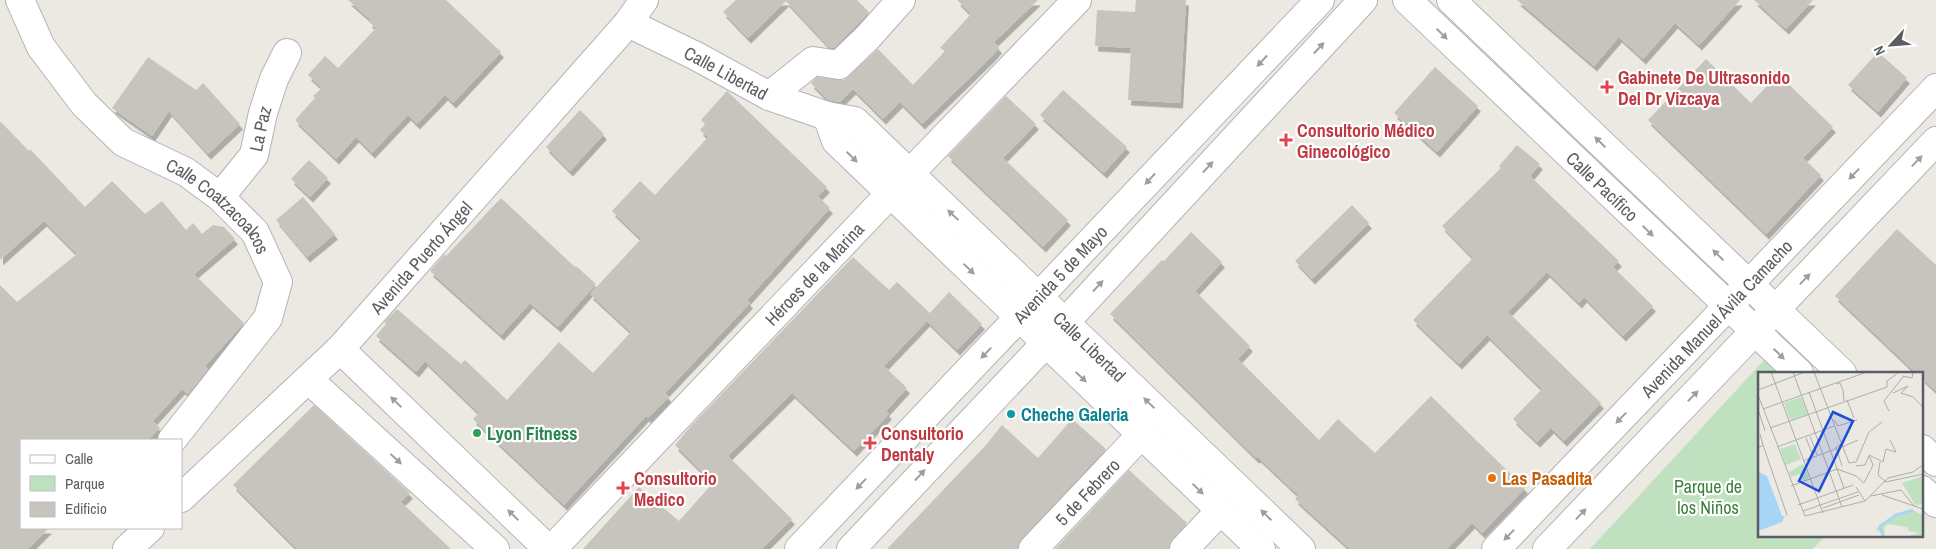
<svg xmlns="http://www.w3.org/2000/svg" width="1936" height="549" viewBox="0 0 1936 549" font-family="'Archivo Narrow',sans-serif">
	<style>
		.green { fill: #c0e1c0 }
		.building { fill: #c7c4be; filter: url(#shadow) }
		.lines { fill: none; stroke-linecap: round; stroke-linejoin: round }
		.street-casing { stroke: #b2b4b8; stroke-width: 30 }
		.street { stroke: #fff; stroke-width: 28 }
		.oneway { fill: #9c9ea0 }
		.health-dot { fill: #e0444e; stroke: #fff; stroke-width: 2 }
		.culture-dot { fill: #0f9aa8; stroke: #fff; stroke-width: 2 }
		.leisure-dot { fill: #2e9e5b; stroke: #fff; stroke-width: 2 }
		.food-dot { fill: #e8710a; stroke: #fff; stroke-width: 2 }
		.labels { text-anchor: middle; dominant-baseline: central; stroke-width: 4.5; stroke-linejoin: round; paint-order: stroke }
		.street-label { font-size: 18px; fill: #5a5d61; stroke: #fff }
		.health-label { font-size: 18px; font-weight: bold; fill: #be3a42; stroke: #fff; text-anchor: start }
		.culture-label { font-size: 18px; font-weight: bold; fill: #0d838f; stroke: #fff; text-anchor: start }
		.leisure-label { font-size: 18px; font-weight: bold; fill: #27864d; stroke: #fff; text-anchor: start }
		.food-label { font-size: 18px; font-weight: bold; fill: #c56008; stroke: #fff; text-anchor: start }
		.park-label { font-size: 18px; fill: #3b7f3d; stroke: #fff }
		.inset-river { fill: none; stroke: #a6d5f7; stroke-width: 2.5 }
		.inset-road { fill: none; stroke: #aeadaa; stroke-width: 1 }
		.view { fill: #1d4ed8; fill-opacity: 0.15; stroke: #1d4ed8; stroke-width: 2.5 }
		.inset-edge { fill: none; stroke: #5a5d61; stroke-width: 2.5 }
	</style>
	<defs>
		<filter id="shadow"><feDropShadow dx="3" dy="5.5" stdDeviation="0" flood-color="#0004"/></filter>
	</defs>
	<rect width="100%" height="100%" fill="#ece9e2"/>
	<path class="green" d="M1764,360l13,13h-17v162h66l-13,14h-223z"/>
	<path class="building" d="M348,0h98l55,52 -48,51 -8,-8 -28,29 -9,-9 -36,38 -16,-16 -20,22 -41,-39 20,-22 -2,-2 9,-8 -14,-13 17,-19 13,12 38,-40 -7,-6 2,-2z
		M736,0h121l12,12 -35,36h-4l-44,-47 -38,37 -25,-26z
		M957,0h81l-44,42 5,6 -8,9 -69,67 -22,-22 -17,17 -30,-30 -13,13 -12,-2 -17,-17 6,-6 27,3 34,-31 35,36 32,-34 -5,-3 31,-34z
		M1136,0h50l-6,103 -52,-3 3,-52 -36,-2 2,-36 38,2z
		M1517,0h223l-41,45 -24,-22 -32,36 -24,-22 -25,29z
		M1754,0h59l-27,29z
		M1878,52l29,26 -29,34 -30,-27z
		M148,57l48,33 7,-7 37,41 -32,30 -39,-43 -17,25 -40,-28z
		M1706,59l45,44 27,-29 55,53 -30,31 18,17 -55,59 -118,-114z
		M1435,67l43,39 -41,46 -43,-39z
		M1063,90l64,57 -23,26 -64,-58z
		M727,91l100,96 -9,9 12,12 -83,92 3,3 -85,90 4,4 -21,21 -2,-2 -82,89 -91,-86 6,-6 -54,-52 -9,11 -40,-36 10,-12 -2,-2 13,-13 64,55 4,-4 42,40 52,-58 34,31 38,-41 -41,-38 51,-55 -29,-28 28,-30 15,14 53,-58 -8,-7 5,-6 -4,-4z
		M1006,96l30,28 -33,34 65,62 -25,27 -95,-91z
		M580,110l24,24 -34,37 -24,-24z
		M0,121l29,30 1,-2 55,58 27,-26 33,33 17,-13 24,29 7,-7 9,11 11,-9 11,2 11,12 -41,35 50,49 -39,43 3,3 -20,25 -6,-5 -29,32 7,7 -12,12h-127v88h28l-21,21h-28v-264l17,17 60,-48 -33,-33 -44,39z
		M1517,145l23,19 -10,12 89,85 -6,6 40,39 -30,30 -39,-39 -5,6 -32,-31 -39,40 93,91 -37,38 -13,-13 -14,14 -24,-23 29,-30 -55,-54 -28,29 -46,-44 60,-62 -31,-32 59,-58 -2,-2z
		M309,160l19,18 -18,19 -19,-18z
		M303,197l32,37 -28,23 -31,-37z
		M501,198l74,69 1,-1 20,18 -38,43 -28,-24 -29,32 -71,-64 15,-17 1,2z
		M1352,205l17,18 -57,56 -17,-18z
		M1897,229l39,36v126l-14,-13v-5h-6l-81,-77z
		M1191,232l31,30 -27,29 55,55 -12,13 81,81 19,-21 37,34 56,-57 94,92 -43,45 -10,-10 -25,26h-97l-55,-50 3,-4 -40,-38 -2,1 -146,-144 52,-54 2,1z
		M853,257l36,33 8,-8 33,31 19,-21 33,32 -25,26 -30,-29 -43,45 23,22 -21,23 3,3 -35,37 -62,-58 -64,63 64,63 -30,30h-179l56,-62 40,34 34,-38 -38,-38 15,-18z
		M314,405l96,88 -9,9 50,47h-154l-64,-64z
		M1072,419l34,30 -84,89 -4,11h-131l98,-103 17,-21 36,33z
		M1129,470l58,53 -14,15 -5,11h-113z"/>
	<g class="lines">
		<defs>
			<g id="street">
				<path id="s1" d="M20,0l21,47 43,57 39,38 63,30 34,25 35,35 23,50 -10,36 -96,122"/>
				<path id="s2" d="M1407,0l392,373"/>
				<path d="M1451,0l391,373"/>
				<path id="s3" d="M628,23l68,33 73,40 58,20 28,5 446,428"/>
				<path d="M769,96l44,-35 26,4 29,-28 33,-37"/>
				<path d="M827,116l9,25 425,408"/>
				<path id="s4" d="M220,197l34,-42 9,-42 11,-34 13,-26"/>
				<path d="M340,349l208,200"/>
				<path d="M308,379l187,170"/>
				<path d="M1922,449l14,13"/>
				<path d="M1922,490l14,13"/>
				<path id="s5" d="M181,498l159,-149 288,-326 16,-23"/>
				<path d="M127,549l23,-21"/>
				<path id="s6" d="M552,549l357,-375 168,-174"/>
				<path id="s7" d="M799,549l521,-549"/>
				<path d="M851,549l194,-205 318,-344"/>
				<path id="s8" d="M1033,549l108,-114"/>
				<path d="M1184,549l36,-38"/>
				<path id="s9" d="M1496,549l440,-461"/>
				<path d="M1547,549l389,-408"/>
			</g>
		</defs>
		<use href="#street" class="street-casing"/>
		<use href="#street" class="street"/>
	</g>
	<defs><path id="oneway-solid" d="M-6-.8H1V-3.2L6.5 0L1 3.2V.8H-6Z" transform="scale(1.25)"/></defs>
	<g class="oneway">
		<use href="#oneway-solid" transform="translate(1442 34) rotate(44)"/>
		<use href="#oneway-solid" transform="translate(1319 48) rotate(-47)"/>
		<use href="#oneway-solid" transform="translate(1262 61) rotate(133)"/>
		<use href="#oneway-solid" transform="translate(1600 142) rotate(-136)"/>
		<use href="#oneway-solid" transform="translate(852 157) rotate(44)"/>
		<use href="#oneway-solid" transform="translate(1917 161) rotate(-46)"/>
		<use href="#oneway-solid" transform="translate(1208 167) rotate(-47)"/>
		<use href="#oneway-solid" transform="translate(1854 174) rotate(134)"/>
		<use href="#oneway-solid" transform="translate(1150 179) rotate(133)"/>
		<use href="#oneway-solid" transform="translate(953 215) rotate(-137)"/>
		<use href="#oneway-solid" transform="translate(1648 231) rotate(44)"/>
		<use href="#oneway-solid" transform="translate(1718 255) rotate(-136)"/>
		<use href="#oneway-solid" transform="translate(969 269) rotate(44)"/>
		<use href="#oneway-solid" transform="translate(1805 279) rotate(-46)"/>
		<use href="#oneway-solid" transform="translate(1098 286) rotate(-47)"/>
		<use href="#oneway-solid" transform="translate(986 353) rotate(134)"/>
		<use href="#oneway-solid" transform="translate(1779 354) rotate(44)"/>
		<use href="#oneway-solid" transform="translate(1081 377) rotate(43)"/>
		<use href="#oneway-solid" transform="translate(1693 396) rotate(-46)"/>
		<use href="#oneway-solid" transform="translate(396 402) rotate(-136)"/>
		<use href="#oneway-solid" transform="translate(1149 403) rotate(-136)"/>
		<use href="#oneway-solid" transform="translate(1621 418) rotate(134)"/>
		<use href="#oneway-solid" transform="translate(396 459) rotate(42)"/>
		<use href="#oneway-solid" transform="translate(920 475) rotate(-47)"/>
		<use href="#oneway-solid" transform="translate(861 484) rotate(134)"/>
		<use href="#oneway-solid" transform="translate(1198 489) rotate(44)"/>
		<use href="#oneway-solid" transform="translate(1581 514) rotate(-46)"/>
		<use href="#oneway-solid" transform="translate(513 515) rotate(-136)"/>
		<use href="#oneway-solid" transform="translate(1266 515) rotate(-136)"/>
		<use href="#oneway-solid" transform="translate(1509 535) rotate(134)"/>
	</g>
	<g class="health-dot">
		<path d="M1604.5 79.5h5v5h5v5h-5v5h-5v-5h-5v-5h5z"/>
		<path d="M1283.5 132.5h5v5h5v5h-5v5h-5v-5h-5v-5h5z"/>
		<path d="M867.5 435.5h5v5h5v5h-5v5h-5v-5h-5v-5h5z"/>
		<path d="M620.5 480.5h5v5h5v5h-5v5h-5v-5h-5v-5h5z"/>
	</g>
	<circle class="culture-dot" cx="1011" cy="414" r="5"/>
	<circle class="leisure-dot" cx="477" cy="433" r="5"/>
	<circle class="food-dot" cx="1492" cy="478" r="5"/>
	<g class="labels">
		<g class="street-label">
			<text stroke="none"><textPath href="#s3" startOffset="110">Calle Libertad</textPath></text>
			<text stroke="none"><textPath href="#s4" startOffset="81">La Paz</textPath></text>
			<text stroke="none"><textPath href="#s2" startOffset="270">Calle Pacífico</textPath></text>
			<text stroke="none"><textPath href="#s1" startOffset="294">Calle Coatzacoalcos</textPath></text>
			<text stroke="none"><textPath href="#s5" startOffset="340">Avenida Puerto Ángel</textPath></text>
			<text stroke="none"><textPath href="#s6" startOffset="380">Héroes de la Marina</textPath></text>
			<text stroke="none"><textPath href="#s7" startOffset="379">Avenida 5 de Mayo</textPath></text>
			<text stroke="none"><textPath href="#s9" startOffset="319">Avenida Manuel Ávila Camacho</textPath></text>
			<text stroke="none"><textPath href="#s3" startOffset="574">Calle Libertad</textPath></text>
			<text stroke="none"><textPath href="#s8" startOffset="79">5 de Febrero</textPath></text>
		</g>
		<g class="health-label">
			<text x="1618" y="77">Gabinete De Ultrasonido<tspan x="1618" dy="21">Del Dr Vizcaya</tspan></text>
			<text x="1297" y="130">Consultorio Médico<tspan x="1297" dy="21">Ginecológico</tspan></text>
			<text x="881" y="433">Consultorio<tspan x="881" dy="21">Dentaly</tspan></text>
			<text x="634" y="478">Consultorio<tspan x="634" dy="21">Medico</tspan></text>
		</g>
		<g class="culture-label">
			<text x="1021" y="414">Cheche Galeria</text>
		</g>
		<g class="leisure-label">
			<text x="487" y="433">Lyon Fitness</text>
		</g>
		<g class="food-label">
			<text x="1502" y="478">Las Pasadita</text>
		</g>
		<g class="park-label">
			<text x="1708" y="486">Parque de<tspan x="1708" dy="21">los Niños</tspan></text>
		</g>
	</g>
	<g transform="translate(1758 372)">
		<rect width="165" height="165" fill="#ece9e2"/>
		<path d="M43,25l7,17 -18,6 -6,-17zM37,72l6,15 -15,6 -6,-16zM45,92l6,15 -6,2 -3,-7 -9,3 -2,-5zM165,104v27l-7,3 -14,-23zM155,138l10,5v22h-17l13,-4 -10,-2 -2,-4 -19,-3 -4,4 1,9 -9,-8 22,-16z" fill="#c0e1c0"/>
		<path d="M1,100l8,4 15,40h3l-3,6 -24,9z" fill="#a6d5f7"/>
		<path class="inset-river" d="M125,165l-3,-11 16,-11 17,-5"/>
		<path class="inset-road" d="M13,0l52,141M35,0l49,135M56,0l35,91 7,-1 13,-30 13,-10M144,4l10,2 1,-6M79,12l3,-1 3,7 1,11M0,18l47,-18M51,20l35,96M135,21l15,-7 -7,7 12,4 10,10M0,23l47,121 60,-15 23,-23 25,-6 10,-7M89,28l7,18M0,37l7,22M5,37l104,-37M131,39l-5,-10 19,-24M76,48l4,6 19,-6M12,56l117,-41v-6l12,-9M52,64l7,19M48,66l7,18M5,73l24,70M19,75l57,-21M78,75l6,19M84,75l16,-7M0,76l5,-3 -3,-11M45,89l30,-11 8,-6M122,90l-2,13 8,7 37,-8M98,94l9,-1 4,-9M33,114l46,-17 19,7 8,7 9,-18 -4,-10 14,7 3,-13 10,3 -6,-12M98,115l9,14M124,123l41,14M113,124l30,-6 14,17M40,133l55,-20M65,136l36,-13M45,139l55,-19"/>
		<path class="view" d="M75,40l20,9 -34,70 -20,-10z"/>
		<rect width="165" height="165" class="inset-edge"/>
	</g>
	<rect x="20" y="439" width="162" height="90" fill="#ffffff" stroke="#bdbec0"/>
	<rect x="30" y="455" width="25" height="8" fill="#ffffff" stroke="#bdbec0"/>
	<text x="65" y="464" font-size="15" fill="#5a5d61">Calle</text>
	<rect x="30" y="476" width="25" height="15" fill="#c0e1c0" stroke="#bdbec0"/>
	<text x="65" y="489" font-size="15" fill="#5a5d61">Parque</text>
	<rect x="30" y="502" width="25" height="15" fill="#c7c4be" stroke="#bdbec0"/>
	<text x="65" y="514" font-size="15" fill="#5a5d61">Edificio</text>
	<g transform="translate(1891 45) rotate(244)" stroke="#ffffff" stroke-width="4" paint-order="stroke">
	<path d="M0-4L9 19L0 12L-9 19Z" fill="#5a5d61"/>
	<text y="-8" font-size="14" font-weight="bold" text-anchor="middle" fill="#5a5d61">N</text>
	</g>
</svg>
